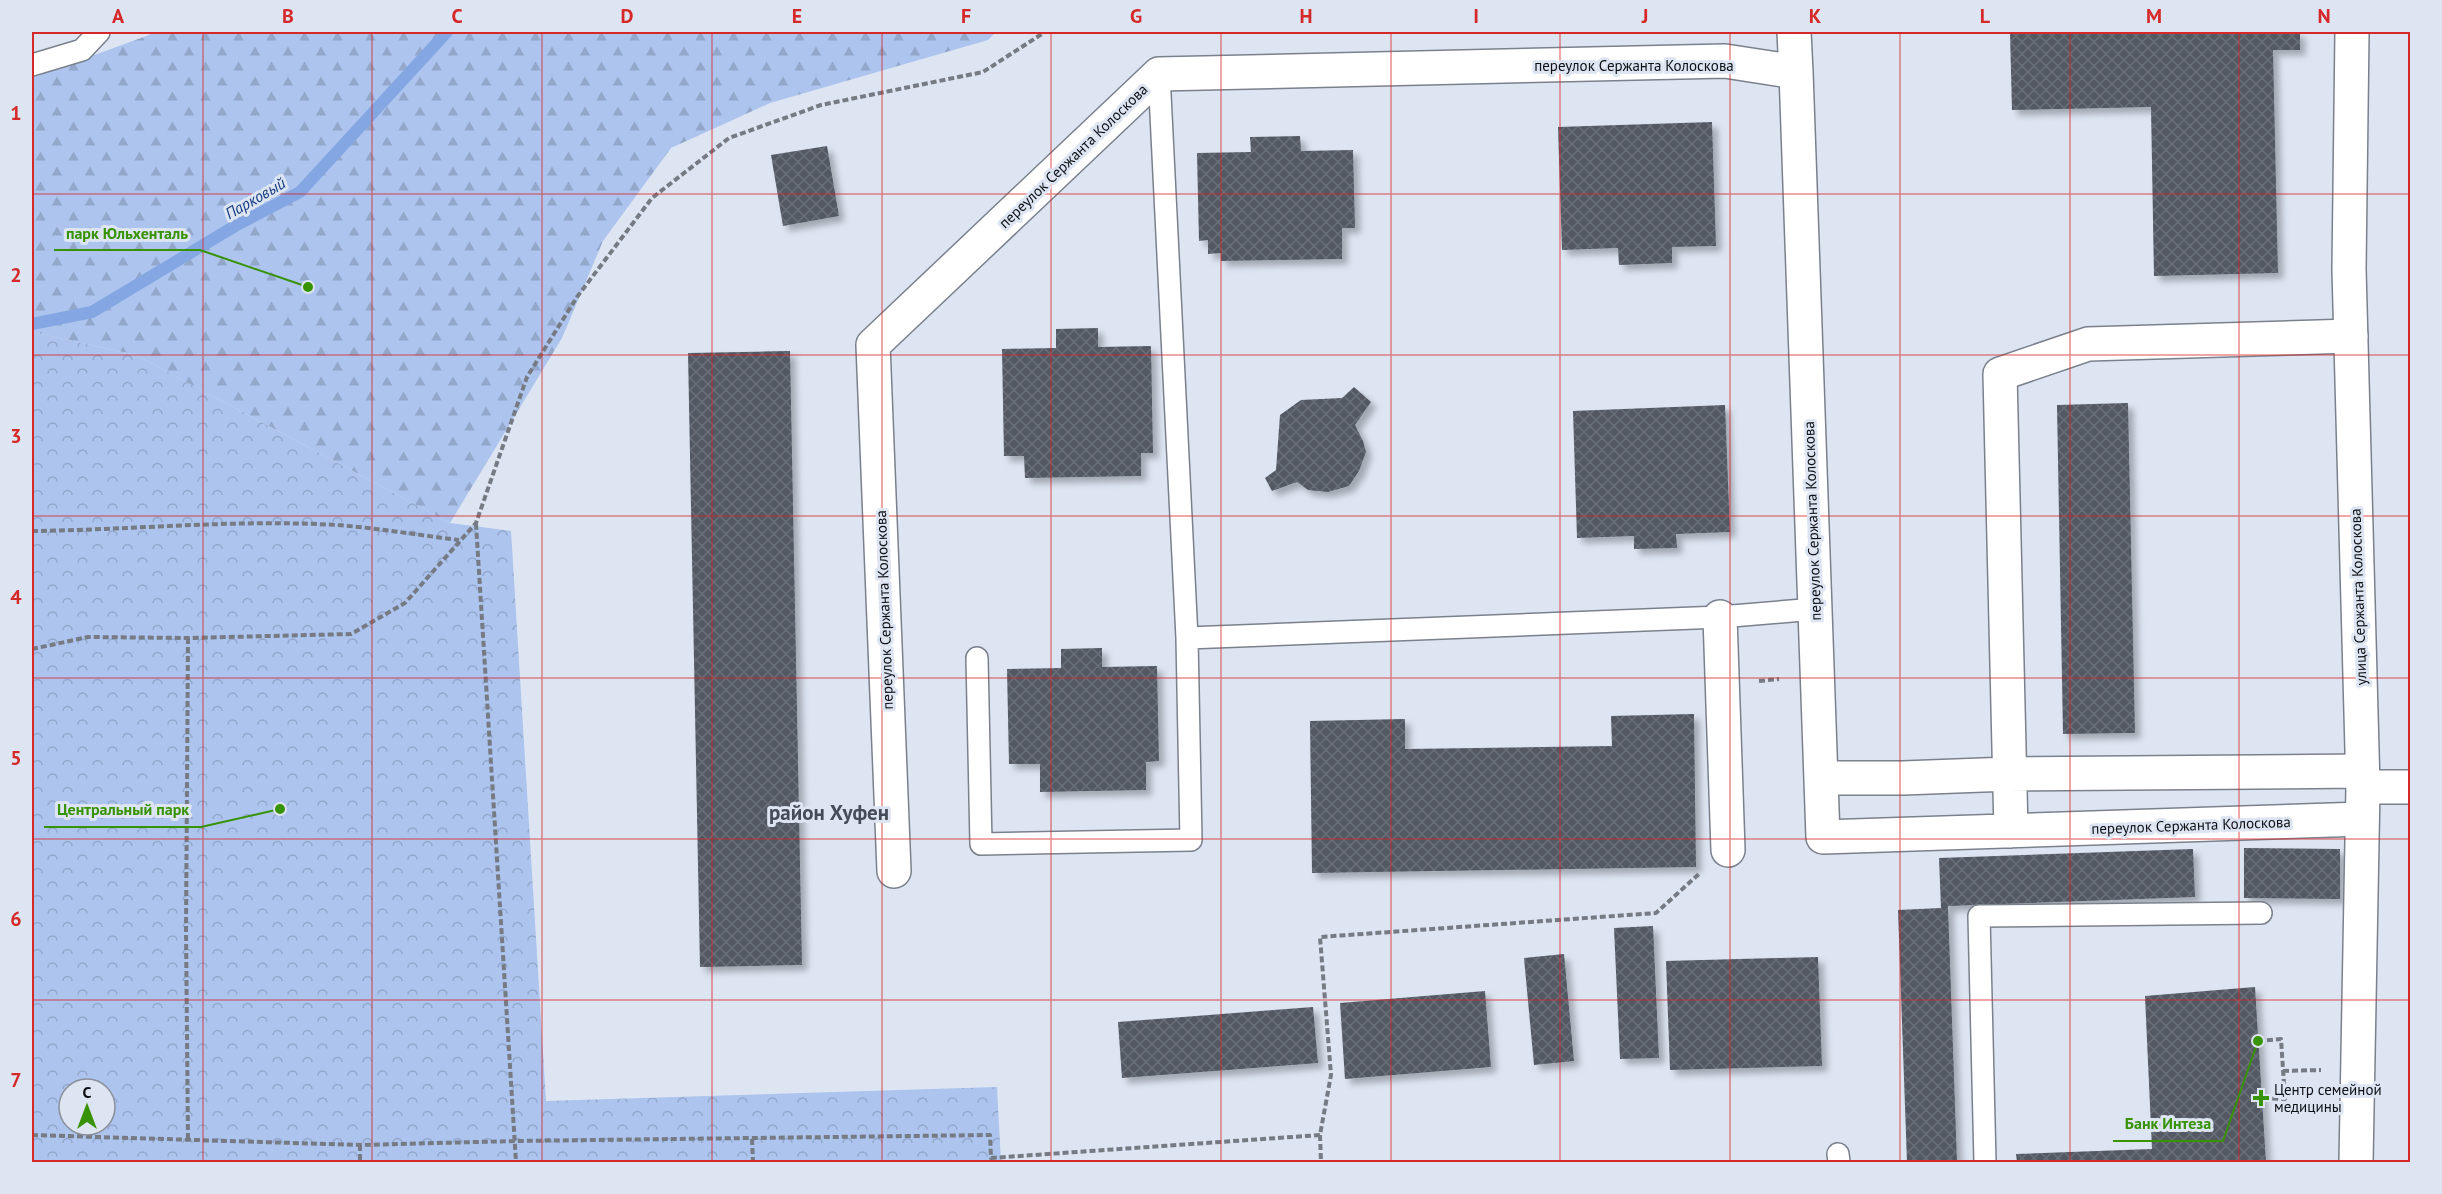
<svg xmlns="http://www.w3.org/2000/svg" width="2442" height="1194" viewBox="0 0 2442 1194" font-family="'PT Sans',sans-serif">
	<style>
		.forest { fill: url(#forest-firs) }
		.park { fill: url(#park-crowns); fill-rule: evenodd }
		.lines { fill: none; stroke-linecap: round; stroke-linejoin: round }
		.stream { stroke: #84a7e3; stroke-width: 12 }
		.building { fill: url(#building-cross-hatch); filter: url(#shadow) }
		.lane-casing { stroke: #7a818d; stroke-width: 24 }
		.street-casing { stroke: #7a818d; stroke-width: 36 }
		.secondary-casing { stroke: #7a818d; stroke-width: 36 }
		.path { stroke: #757a83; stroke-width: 4; stroke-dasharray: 6 3; stroke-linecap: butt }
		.lane { stroke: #fff; stroke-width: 21 }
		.street { stroke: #fff; stroke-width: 33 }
		.secondary { stroke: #fff; stroke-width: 33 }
		.grid { fill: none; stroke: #d62828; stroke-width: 1.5; stroke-opacity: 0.55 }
		.poi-dot { fill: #379204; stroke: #dde5f2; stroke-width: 2 }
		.labels { text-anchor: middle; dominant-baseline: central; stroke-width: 6; stroke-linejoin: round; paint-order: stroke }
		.street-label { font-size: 15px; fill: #0d0f14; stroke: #dde5f2 }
		.poi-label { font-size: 15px; fill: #0d0f14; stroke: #dde5f2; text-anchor: start }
		.water-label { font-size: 16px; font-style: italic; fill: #163d83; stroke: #dde5f2 }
		.district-label { font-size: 21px; font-weight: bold; fill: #454c57; stroke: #dde5f2 }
		.leader { fill: none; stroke: #379204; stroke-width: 2 }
		.callout-dot { fill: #379204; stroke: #dde5f2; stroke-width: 2 }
		.callout-label { font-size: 16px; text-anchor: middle; font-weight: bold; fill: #379204; stroke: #dde5f2; stroke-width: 6; stroke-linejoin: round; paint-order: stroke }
		.neatline { fill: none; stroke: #d62828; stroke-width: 2 }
		.grid-label { font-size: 20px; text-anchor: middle; font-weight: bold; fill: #d62828 }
	</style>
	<defs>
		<pattern id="forest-firs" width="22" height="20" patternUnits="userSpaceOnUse" patternTransform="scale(1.5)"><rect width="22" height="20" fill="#acc4ee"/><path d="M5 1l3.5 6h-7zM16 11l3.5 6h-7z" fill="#93a7cb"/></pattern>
		<pattern id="park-crowns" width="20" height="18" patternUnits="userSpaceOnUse" patternTransform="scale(1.5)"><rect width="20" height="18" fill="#acc4ee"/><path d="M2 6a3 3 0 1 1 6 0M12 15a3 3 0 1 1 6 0" fill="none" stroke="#93a7cb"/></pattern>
		<pattern id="building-cross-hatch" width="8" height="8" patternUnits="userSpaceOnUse" patternTransform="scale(1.5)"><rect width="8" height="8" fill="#525864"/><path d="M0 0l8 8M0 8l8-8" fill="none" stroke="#6b7079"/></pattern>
		<filter id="shadow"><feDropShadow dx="5.5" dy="5.5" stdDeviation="3" flood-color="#0004"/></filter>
	</defs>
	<rect width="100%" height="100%" fill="#dde5f2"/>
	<path class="forest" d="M154,32h842l-8,8 -218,63 -99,45 -68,93 -41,97 -112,185 -314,-168 -104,-23v-254l117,-43z"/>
	<path class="park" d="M32,332l104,23 314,168 61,8 35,570 451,-14 4,75h-969zM69,1089h36v36h-36z"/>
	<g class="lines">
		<path class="stream" d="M32,324l60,-12 143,-86 65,-34 147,-160"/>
	</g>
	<path class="building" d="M2010,32h290v18h-27l5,223 -124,3 -3,-169 -139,3z
		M1712,122l4,124 -44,1v16l-53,2 -1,-17 -56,2 -4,-123z
		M1300,136l1,15 52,-1 2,78h-13v31l-121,2v-8l-13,1v-14l-9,1 -2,-88 54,-1 -1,-15z
		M827,146l12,70 -56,10 -12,-71z
		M1098,328v19l53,-1 2,107h-12v23l-116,2 -1,-22h-20l-2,-107 54,-1v-19z
		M790,351l12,614 -102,2 -12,-614z
		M1354,387l17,15 -16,23 8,16 3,11 -7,19 -10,15 -21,6 -20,-2 -11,-8 -25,9 -7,-13 11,-8 4,-55 21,-15 41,-2z
		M2128,403l7,330 -72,1 -6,-329z
		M1725,405l5,127 -54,2 1,14 -43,1v-13l-57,2 -4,-127z
		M1102,648v19l55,-1 2,95 -13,1v28l-106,2v-28h-31l-2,-95 54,-1v-19z
		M1694,714l2,153 -384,6 -2,-152 95,-2v30l207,-3 -1,-30z
		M2244,848l96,1v50l-96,-1z
		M2193,849l2,48 -247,9 9,256h-50l-9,-252 43,-2 -2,-50z
		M1653,926l6,132 -39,1 -6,-131z
		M1564,954l10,107 -40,4 -10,-107z
		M1818,957l4,109 -152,4 -4,-109z
		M2255,987l11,175h-249l-1,-8 136,-5 -7,-153z
		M1485,991l6,76 -146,12 -5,-76z
		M1313,1007l5,56 -196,15 -4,-56z"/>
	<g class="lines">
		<defs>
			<path id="lane" d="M32,65l50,-15 17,-18
				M1159,74l28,564
				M977,658l4,186 210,-4 -4,-202 533,-21 95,-8
				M1838,1154l1,8
				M1985,1162l-6,-246 282,-3"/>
			<path id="street" d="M1794,32l2,40
				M1720,617l8,233
				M1821,778h82l106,-4 353,-3
				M2363,787h47
				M2011,831l-11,-457 88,-30 263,-8
				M894,871l-21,-526 286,-271 566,-13 71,11 27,765 539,-18"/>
			<path id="secondary" d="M2352,32l-3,237 14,518 -7,375"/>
		</defs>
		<use href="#lane" class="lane-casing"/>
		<use href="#street" class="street-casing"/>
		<use href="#secondary" class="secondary-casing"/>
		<path class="path" d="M476,524l40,638
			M32,531c101,-1 203,-12 305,-6 40,3 81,10 122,15
			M188,638l-2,293 2,209
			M32,649l56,-12 100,1 163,-4 54,-31 71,-80 51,-146 50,-80 75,-99 77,-60 92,-33 162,-33 62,-40
			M1759,681l20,-2
			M2258,1041l23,-2 4,60 -24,-1
			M2283,1071l38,-1
			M32,1135l328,10 155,-4 475,-6 1,23 329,-23 11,-60 -11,-138 336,-24 44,-40
			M1320,1135l1,27
			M752,1139l1,23
			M360,1145v17"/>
		<use href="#lane" class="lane"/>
		<use href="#street" class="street"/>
		<use href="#secondary" class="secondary"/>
	</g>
	<path class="grid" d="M203,32v1130M372,32v1130M542,32v1130M712,32v1130M882,32v1130M1051,32v1130M1221,32v1130M1391,32v1130M1560,32v1130M1730,32v1130M1900,32v1130M2070,32v1130M2239,32v1130M32,194h2378M32,355h2378M32,516h2378M32,678h2378M32,839h2378M32,1000h2378"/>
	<path class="poi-dot" d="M2258 1089h6v6h6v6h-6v6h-6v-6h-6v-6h6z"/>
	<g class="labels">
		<g class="street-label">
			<text x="1634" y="65">переулок Сержанта Колоскова</text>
			<text transform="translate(1073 156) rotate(-44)">переулок Сержанта Колоскова</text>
			<text transform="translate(1812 521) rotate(-92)">переулок Сержанта Колоскова</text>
			<text transform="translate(2358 597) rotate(-92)">улица Сержанта Колоскова</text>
			<text transform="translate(884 610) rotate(-92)">переулок Сержанта Колоскова</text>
			<text transform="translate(2191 825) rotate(-2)">переулок Сержанта Колоскова</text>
		</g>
		<g class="poi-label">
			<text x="2274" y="1089">Центр семейной<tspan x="2274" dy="17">медицины</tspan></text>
		</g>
		<g class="water-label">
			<text transform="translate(255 198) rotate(-30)">Парковый</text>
		</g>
		<g class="district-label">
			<text x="829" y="812">район Хуфен</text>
		</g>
	</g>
	<path class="leader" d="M308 287L200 250H54M280 809L201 827H44M2258 1041L2223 1141H2113"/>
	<g class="callout-dot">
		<circle cx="308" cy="287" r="6"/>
		<circle cx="280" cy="809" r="6"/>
		<circle cx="2258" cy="1041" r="6"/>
	</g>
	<g class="callout-label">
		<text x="127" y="239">парк Юльхенталь</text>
		<text x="123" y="815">Центральный парк</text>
		<text x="2168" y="1129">Банк Интеза</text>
	</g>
	<rect width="2442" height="1194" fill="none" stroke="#dde5f2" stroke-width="66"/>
	<g transform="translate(87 1107)"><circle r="28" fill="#dde5f2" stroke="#8a8f99" stroke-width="1.5"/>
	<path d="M0-4.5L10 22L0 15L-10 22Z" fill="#379204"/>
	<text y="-9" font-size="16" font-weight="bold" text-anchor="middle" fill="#0d0f14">С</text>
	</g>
	<rect x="33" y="33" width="2376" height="1128" class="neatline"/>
	<g class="grid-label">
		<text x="118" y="23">A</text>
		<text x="288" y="23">B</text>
		<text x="457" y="23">C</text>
		<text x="627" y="23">D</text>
		<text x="797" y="23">E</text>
		<text x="966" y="23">F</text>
		<text x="1136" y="23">G</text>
		<text x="1306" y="23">H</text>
		<text x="1476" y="23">I</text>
		<text x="1645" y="23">J</text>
		<text x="1815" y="23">K</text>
		<text x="1985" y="23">L</text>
		<text x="2154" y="23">M</text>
		<text x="2324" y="23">N</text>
		<text x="16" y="120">1</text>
		<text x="16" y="282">2</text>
		<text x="16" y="443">3</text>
		<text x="16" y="604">4</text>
		<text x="16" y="765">5</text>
		<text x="16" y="926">6</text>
		<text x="16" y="1087">7</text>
	</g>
</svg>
